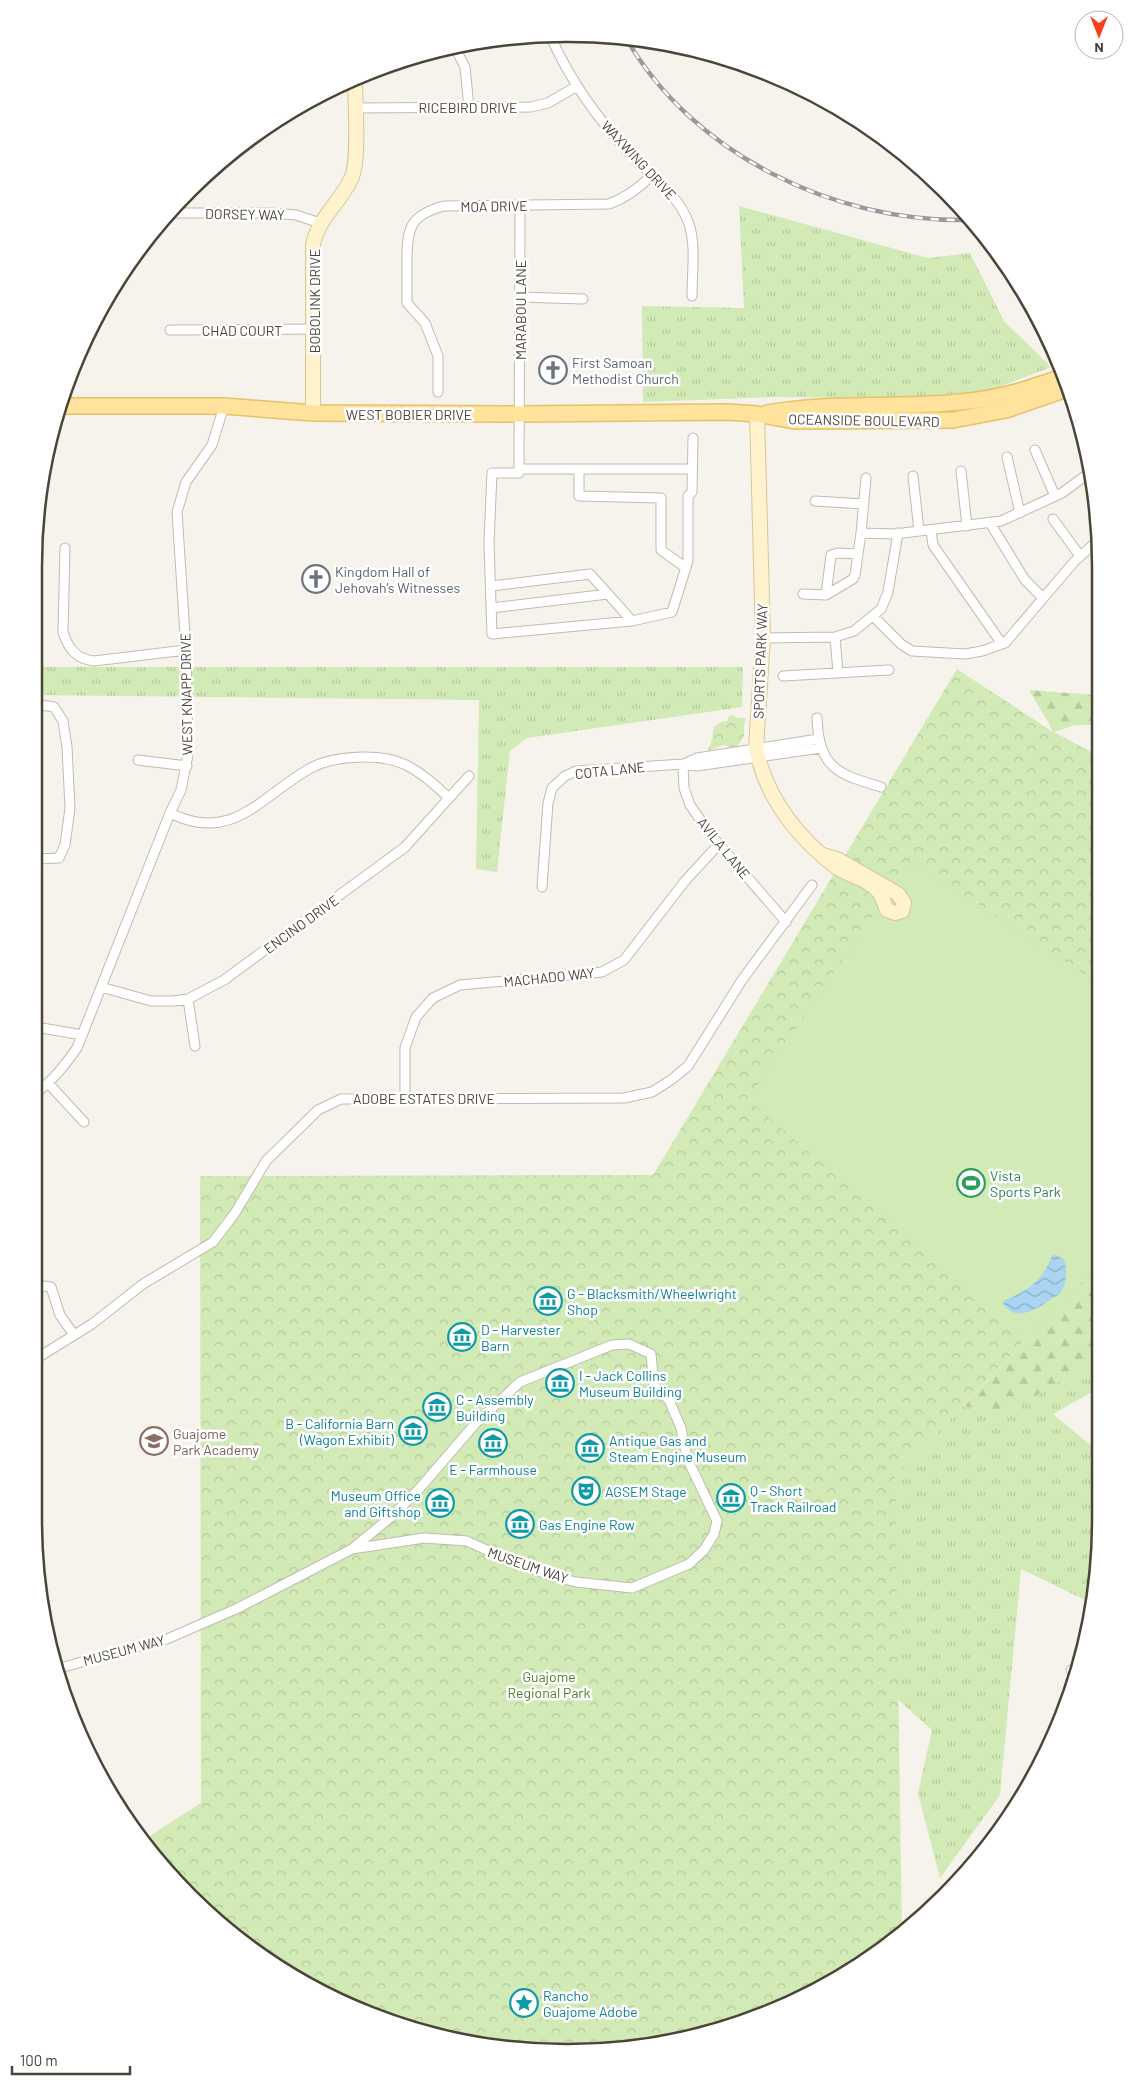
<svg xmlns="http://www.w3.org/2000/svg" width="1134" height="2086" viewBox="0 0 1134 2086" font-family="Barlow,sans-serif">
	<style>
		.grass { fill: url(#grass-tufts) }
		.forest { fill: url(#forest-firs) }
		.park { fill: url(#park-crowns) }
		.garden { fill: #d2eab5 }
		.water { fill: url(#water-waves) }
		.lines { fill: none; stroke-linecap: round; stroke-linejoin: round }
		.street-casing { stroke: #c2bbae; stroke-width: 11 }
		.secondary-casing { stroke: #d6c79b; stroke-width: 16 }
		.primary-casing { stroke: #e6c16a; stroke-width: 18 }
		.street { stroke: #fff; stroke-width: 9 }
		.secondary { stroke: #fff3cd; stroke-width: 14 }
		.primary { stroke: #ffe39c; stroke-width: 15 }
		.rail-casing { stroke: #9a9a9a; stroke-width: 4.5 }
		.rail { stroke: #fff; stroke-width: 2.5; stroke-dasharray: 8; stroke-linecap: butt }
		.labels { text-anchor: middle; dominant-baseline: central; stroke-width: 5; stroke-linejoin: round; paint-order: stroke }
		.street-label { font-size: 14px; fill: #4b4439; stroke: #fff }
		.worship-label { font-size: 14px; fill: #5b616d; stroke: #fff; text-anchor: start }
		.leisure-label { font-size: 14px; fill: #27864d; stroke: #fff; text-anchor: start }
		.culture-label { font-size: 14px; fill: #0d838f; stroke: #fff; text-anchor: start }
		.education-label { font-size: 14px; fill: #785e54; stroke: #fff; text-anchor: start }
		.park-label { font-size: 14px; fill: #4a7f2a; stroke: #fff }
		.rim { fill: none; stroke: #4b4439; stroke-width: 2.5 }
	</style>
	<defs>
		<pattern id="grass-tufts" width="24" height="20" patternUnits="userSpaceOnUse" patternTransform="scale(1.25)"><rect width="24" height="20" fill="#d2eab5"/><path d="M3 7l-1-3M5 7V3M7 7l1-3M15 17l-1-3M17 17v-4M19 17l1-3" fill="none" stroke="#b6ca9c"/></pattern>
		<pattern id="forest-firs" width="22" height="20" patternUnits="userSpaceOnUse" patternTransform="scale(1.25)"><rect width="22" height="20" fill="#d2eab5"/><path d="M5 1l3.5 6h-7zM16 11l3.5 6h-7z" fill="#b6ca9c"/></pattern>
		<pattern id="park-crowns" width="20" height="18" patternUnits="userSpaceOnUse" patternTransform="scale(1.25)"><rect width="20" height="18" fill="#d2eab5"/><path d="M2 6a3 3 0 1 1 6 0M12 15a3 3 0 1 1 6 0" fill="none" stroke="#b6ca9c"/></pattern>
		<pattern id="water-waves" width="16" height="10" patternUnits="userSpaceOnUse" patternTransform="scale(1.25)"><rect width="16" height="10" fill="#a9d4f2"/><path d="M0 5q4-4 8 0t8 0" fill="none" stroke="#8caec5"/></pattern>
	</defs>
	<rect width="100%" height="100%" fill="#f6f3ec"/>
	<path class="grass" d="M739,206l189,52 42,-5 34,68 47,46 -62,24 -62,8 -151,-2 -133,5 -1,-96 102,2z
		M35,667h708l-1,40 -215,31 -17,13 -13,121 -21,-3 3,-169 -444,-5z
		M1098,1357l1,31 -46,26 46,38v102l-14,46 -64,-31 -21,226 -60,83 -22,-85 14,-63 -55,-49 18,-204 68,-71 45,7z"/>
	<path class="forest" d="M1029,690l67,5v30h-21l-21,7z
		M1098,1158v199l-90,56 -45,-7 62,-65z"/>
	<path class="park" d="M957,669l93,61 47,25 1,509 -203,213 7,456 -39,30 -92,49 -66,22 -103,17h-70l-103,-17 -66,-22 -92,-49 -56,-43 -73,-79 59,-38 -1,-627 453,-1z
		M734,715l2,3h10l-2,7v11l-8,12 -13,-3 -15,6 3,-8 3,-16 7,-5 7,-1v-4z"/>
	<path class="garden" d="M911,860l186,123 1,283 -73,75 -277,-242z"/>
	<path class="water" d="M1053,1254l11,5c3,11 4,24 -4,34 -3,3 -9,6 -13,9 -15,10 -35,20 -45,-1 27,-10 40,-20 51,-47z"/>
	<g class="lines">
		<defs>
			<path id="street" d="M550,35c20,46 49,86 83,122 20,21 46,38 56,67 7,21 3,49 3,72
				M455,48l10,19 4,40
				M355,108l176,-1 17,-4 29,-17
				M520,206l-1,267h-27l-3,70 3,91 140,-13 40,-9 16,-51v-65l4,-4 1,-54
				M169,213h103l24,2 24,8
				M520,297l63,2
				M170,330l143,-1
				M438,392v-36l-13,-33 -18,-20c0,-15 0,-29 0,-43 0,-32 3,-45 37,-54l165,-2c17,-6 29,-15 42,-28
				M1035,450l20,46
				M1007,457l13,56
				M519,469h173
				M579,469v27l82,2v52l25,18
				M961,471l6,55
				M913,476l6,55
				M815,501l49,3
				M1053,519l27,37
				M990,523l35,57 18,18
				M931,530l2,15 69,99
				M861,533l34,1 106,-13 61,-28 27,-20
				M65,548l-2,84c5,16 13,27 31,29l92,-11
				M491,586l99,-12 18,20
				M803,594l23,1 27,-16 2,-4 6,-42 5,-55
				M826,595l5,-40 7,-2 20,1
				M491,608l117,-14 24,27
				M873,616l28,28 11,7 53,3 17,-3 23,-8 69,-81 22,-20
				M835,637l3,36
				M763,638l72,-1 19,-6 27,-22 7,-17 10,-59
				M783,676l106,-6
				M817,718c2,50 20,56 64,69
				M138,760l49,6
				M683,764l1,24 6,17 21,30 75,87
				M684,764l13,-6 121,-19
				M170,813c62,31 90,-16 139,-44 24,-14 72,-16 97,-4 16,8 29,20 42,32
				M35,859l24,-1 6,-13 5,-37 -3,-61 -4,-26 -9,-14 -19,-3
				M542,887l6,-84 4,-15 13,-12 11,-5 107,-7 14,2 124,-18
				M101,987l50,14h22l15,-2 36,-19 181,-133 64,-71
				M188,999l7,47
				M42,1028l40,7
				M48,1083l36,39
				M34,1094c18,-12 31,-29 43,-46l93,-235 11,-23 7,-35 -2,-105 -9,-138 9,-30 26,-37 12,-39
				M405,1098v-50l11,-31 17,-19 27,-13 142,-13 22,-12 61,-79 34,-37
				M34,1285l17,2 9,28 14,20
				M34,1360l58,-36 51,-40 70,-42 22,-29 31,-52 52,-51 23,-11 283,-1 28,-6 19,-12 17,-14 54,-86 70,-95
				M56,1669l111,-30 71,-31 114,-59 40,-33 27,-27 57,-66 44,-41 92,-37 17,-1 22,10 3,32 15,14 12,28 6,30 30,63 -3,13 -10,16 -15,14 -57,24 -56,-6 -24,-6 -48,-18 -37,-17 -43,-3 -72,11
				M1071,1670l4,3"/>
			<path id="secondary" d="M313,413v-168c5,-27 27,-42 38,-66 9,-17 4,-77 4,-99
				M757,414l6,224 -7,110c10,50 40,88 80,119 13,9 33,12 43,25 4,5 5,12 8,18l8,3 7,-2 2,-8 -6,-9 -59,-34 -16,-5"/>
			<path id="primary" d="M61,406h163l89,7 207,1 208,-2 29,2 37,7 159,-1 53,-10 61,-21
				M767,413c88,-16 182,4 268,-27 9,-3 20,-5 28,-11"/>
		</defs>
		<use href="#street" class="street-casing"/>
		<use href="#secondary" class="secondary-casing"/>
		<use href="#primary" class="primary-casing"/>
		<use href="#street" class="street"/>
		<use href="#secondary" class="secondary"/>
		<use href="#primary" class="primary"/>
		<defs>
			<path id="rail" d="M626,38c67,117 209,184 340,182"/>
		</defs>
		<use href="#rail" class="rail-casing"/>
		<use href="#rail" class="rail"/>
	</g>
	<defs>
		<symbol id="church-ring" viewBox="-11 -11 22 22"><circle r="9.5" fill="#fff" stroke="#6b7280" stroke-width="1.5"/><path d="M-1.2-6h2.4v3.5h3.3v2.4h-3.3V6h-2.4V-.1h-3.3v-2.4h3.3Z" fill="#6b7280"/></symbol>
		<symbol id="stadium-ring" viewBox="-11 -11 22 22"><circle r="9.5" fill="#fff" stroke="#2e9e5b" stroke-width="1.5"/><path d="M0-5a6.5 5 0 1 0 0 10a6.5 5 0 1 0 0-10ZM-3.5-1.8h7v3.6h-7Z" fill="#2e9e5b"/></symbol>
		<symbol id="museum-ring" viewBox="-11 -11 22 22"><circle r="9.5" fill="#fff" stroke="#0f9aa8" stroke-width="1.5"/><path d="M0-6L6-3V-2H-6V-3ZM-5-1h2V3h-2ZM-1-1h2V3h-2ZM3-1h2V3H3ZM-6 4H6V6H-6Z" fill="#0f9aa8"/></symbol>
		<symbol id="school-ring" viewBox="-11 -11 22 22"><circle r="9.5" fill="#fff" stroke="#8d6e63" stroke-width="1.5"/><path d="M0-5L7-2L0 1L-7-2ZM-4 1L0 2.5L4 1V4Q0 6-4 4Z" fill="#8d6e63"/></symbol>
		<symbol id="theatre-ring" viewBox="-11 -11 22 22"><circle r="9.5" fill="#fff" stroke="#0f9aa8" stroke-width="1.5"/><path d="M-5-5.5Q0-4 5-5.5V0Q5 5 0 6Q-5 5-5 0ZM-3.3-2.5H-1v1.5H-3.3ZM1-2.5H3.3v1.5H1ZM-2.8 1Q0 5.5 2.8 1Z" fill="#0f9aa8"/></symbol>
		<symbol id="sight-ring" viewBox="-11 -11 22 22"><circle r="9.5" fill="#fff" stroke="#0f9aa8" stroke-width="1.5"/><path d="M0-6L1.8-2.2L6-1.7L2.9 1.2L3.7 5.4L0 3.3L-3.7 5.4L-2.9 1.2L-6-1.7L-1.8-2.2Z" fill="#0f9aa8"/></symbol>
	</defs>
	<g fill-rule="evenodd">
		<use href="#church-ring" x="537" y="354" width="32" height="32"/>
		<use href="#church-ring" x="300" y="563" width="32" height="32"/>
		<use href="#stadium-ring" x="955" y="1167" width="32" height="32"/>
		<use href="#museum-ring" x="532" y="1285" width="32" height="32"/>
		<use href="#museum-ring" x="446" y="1321" width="32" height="32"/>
		<use href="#museum-ring" x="544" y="1367" width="32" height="32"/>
		<use href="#museum-ring" x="421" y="1391" width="32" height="32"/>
		<use href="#museum-ring" x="397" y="1415" width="32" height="32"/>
		<use href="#school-ring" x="138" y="1425" width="32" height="32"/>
		<use href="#museum-ring" x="477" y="1427" width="32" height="32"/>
		<use href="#museum-ring" x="574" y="1432" width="32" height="32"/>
		<use href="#theatre-ring" x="570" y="1475" width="32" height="32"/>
		<use href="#museum-ring" x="715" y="1482" width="32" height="32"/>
		<use href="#museum-ring" x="424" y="1487" width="32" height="32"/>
		<use href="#museum-ring" x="504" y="1508" width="32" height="32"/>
		<use href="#sight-ring" x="508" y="1987" width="32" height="32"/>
	</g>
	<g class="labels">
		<g class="street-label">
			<text x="468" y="107">RICEBIRD DRIVE</text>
			<text transform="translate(639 160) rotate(47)">WAXWING DRIVE</text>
			<text transform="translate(494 206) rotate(-1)">MOA DRIVE</text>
			<text transform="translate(245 214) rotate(1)">DORSEY WAY</text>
			<text transform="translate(314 301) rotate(-90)">BOBOLINK DRIVE</text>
			<text transform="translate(520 310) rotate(-90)">MARABOU LANE</text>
			<text x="242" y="330">CHAD COURT</text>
			<text x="409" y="414">WEST BOBIER DRIVE</text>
			<text transform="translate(864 420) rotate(1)">OCEANSIDE BOULEVARD</text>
			<text transform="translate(760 661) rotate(-88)">SPORTS PARK WAY</text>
			<text transform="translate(186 694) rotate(-91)">WEST KNAPP DRIVE</text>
			<text transform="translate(610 770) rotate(-6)">COTA LANE</text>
			<text transform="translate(724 848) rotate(51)">AVILA LANE</text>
			<text transform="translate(301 924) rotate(-36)">ENCINO DRIVE</text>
			<text transform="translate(549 977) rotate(-6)">MACHADO WAY</text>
			<text x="424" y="1098">ADOBE ESTATES DRIVE</text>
			<text transform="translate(528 1565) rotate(19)">MUSEUM WAY</text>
			<text transform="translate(124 1650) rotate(-15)">MUSEUM WAY</text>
		</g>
		<g class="worship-label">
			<text x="572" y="362">First Samoan<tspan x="572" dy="16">Methodist Church</tspan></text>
			<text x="335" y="571">Kingdom Hall of<tspan x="335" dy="16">Jehovah’s Witnesses</tspan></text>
		</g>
		<g class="leisure-label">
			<text x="990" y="1175">Vista<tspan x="990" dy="16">Sports Park</tspan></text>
		</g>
		<g class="culture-label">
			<text x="567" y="1293">G - Blacksmith/Wheelwright<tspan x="567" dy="16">Shop</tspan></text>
			<text x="481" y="1329">D - Harvester<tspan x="481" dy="16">Barn</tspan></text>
			<text x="579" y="1375">I - Jack Collins<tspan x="579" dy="16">Museum Building</tspan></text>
			<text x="456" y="1399">C - Assembly<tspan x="456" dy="16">Building</tspan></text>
			<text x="394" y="1423" text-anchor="end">B - California Barn<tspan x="394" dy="16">(Wagon Exhibit)</tspan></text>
			<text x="609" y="1440">Antique Gas and<tspan x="609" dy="16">Steam Engine Museum</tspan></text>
			<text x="493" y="1469" text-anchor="middle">E - Farmhouse</text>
			<text x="750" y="1490">Q - Short<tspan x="750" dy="16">Track Railroad</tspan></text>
			<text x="605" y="1491">AGSEM Stage</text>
			<text x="421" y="1495" text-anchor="end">Museum Office<tspan x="421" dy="16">and Giftshop</tspan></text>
			<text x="539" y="1524">Gas Engine Row</text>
			<text x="543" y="1995">Rancho<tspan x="543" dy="16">Guajome Adobe</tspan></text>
		</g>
		<g class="education-label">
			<text x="173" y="1433">Guajome<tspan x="173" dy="16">Park Academy</tspan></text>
		</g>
		<g class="park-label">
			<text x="549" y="1676">Guajome<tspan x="549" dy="16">Regional Park</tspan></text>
		</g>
	</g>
	<path d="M0 0H1134V2086H0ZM566 42H568A524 524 0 0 1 1092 566V1520A524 524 0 0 1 568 2044H566A524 524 0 0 1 42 1520V566A524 524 0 0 1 566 42Z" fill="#fff" fill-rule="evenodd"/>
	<path class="rim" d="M566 42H568A524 524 0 0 1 1092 566V1520A524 524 0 0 1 568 2044H566A524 524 0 0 1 42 1520V566A524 524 0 0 1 566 42Z"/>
	<g transform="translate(1099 35) rotate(180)"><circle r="24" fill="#ffffff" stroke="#b7b4b0"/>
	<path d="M0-4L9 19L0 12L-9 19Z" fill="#fc3f1d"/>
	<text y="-8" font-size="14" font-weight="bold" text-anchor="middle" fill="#4b4439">N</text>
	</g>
	<path d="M12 2066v8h118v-8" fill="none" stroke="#4b4439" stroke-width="2.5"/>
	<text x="20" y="2066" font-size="15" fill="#4b4439" stroke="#ffffff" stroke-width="4" paint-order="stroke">100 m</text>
</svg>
